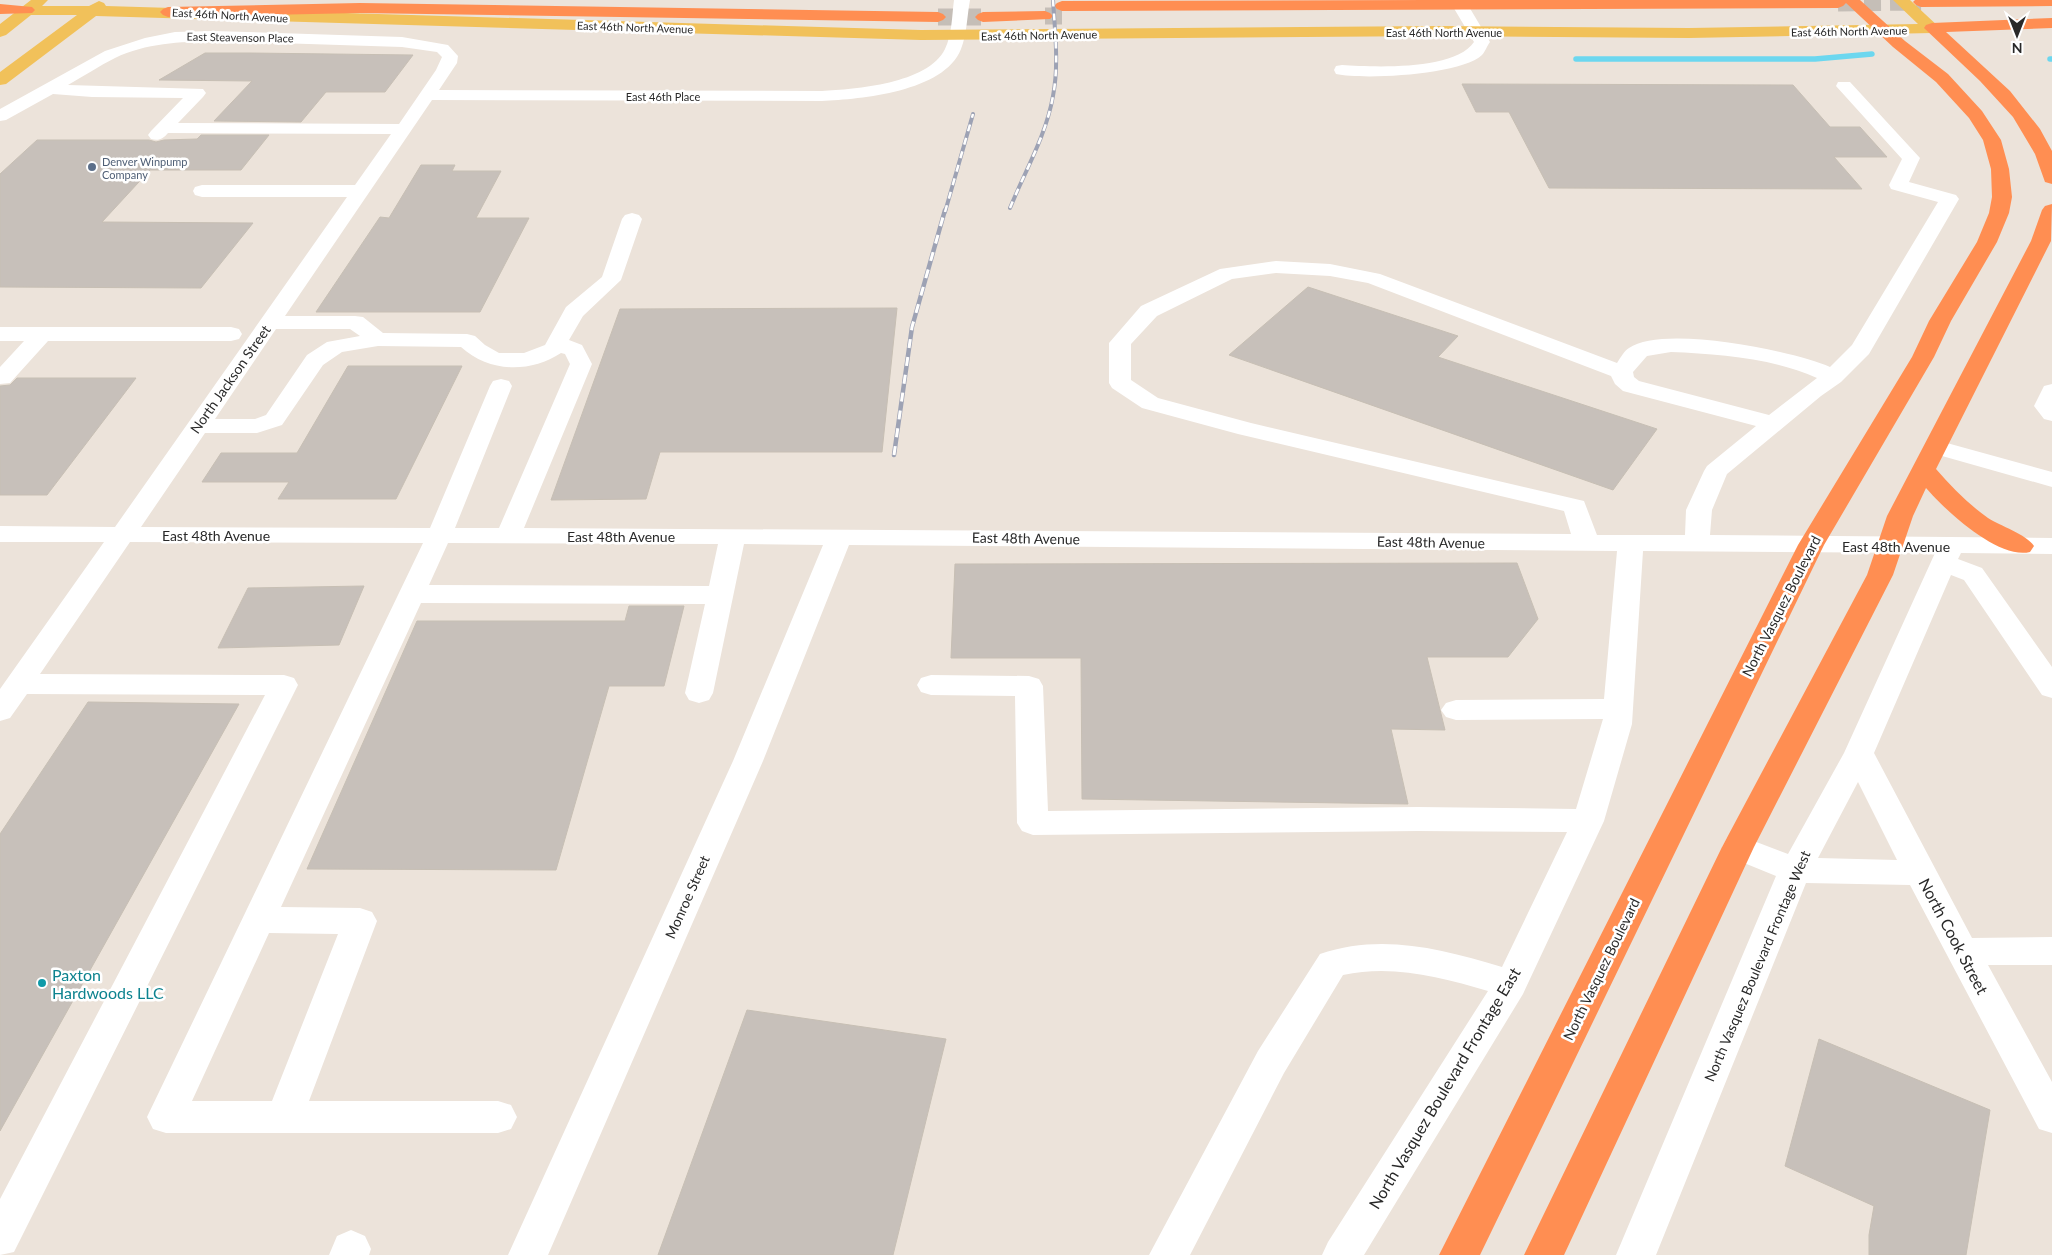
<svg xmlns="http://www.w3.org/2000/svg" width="2052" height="1255" viewBox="0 0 2052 1255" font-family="Lato,sans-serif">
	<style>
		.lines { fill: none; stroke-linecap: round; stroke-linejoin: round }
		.stream { stroke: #6cd7ef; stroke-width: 5.5 }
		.building { fill: #c7c0ba; stroke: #c7bfb4 }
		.highway-tunnel { stroke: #c5beb7; stroke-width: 17; stroke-dasharray: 17 9; stroke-linecap: butt }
		.minor { fill: #fff; fill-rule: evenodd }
		.major { fill: #f1c15a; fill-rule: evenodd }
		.highway { fill: #ff8e52; fill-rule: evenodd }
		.rail-far1-casing { stroke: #9da2b4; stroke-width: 4 }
		.rail-casing { stroke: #9da2b4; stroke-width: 4.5 }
		.rail-far1 { stroke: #fff; stroke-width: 2.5; stroke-dasharray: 7; stroke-linecap: butt }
		.rail { stroke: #fff; stroke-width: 3; stroke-dasharray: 9; stroke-linecap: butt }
		.service-dot { fill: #5c6f8a; stroke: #fff; stroke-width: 2 }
		.culture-dot { fill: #0f9aa8; stroke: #fff; stroke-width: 2 }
		.labels { text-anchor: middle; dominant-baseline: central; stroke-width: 5; stroke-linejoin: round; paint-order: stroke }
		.far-street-label { font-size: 11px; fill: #292929; stroke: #fff }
		.far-service-label { font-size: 11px; fill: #4e5e75; stroke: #fff; text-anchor: start }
		.street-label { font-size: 14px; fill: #292929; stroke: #fff }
		.near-street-label { font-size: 16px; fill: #292929; stroke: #fff }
		.near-culture-label { font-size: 16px; fill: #0d838f; stroke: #fff; text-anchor: start }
	</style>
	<rect width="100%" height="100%" fill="#ece3da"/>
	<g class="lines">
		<path class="stream" d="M1576,59h239l57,-5
			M2050,59h2"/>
	</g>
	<path class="building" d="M205,53h45l163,2 -28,37h-59l-25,30 -87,-1 38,-40 -93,-1z
		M1462,84l331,1 37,42h30l27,30h-53l28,32 -313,-1 -40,-76h-33z
		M201,135h68l-28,35h-91l-48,52 151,1 -52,65 -201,-1v-113l37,-34h112l7,2 8,-2 33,-1z
		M421,165h34l-3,6h49l-25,47h53l-49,94h-164l64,-95 9,1z
		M1308,287l150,49 -20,21 219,72 -44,61 -384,-135z
		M897,308l-15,144h-222l-14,47 -95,1 69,-191z
		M348,366h114l-66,133h-118l11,-17h-87l19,-29h76z
		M17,378h119l-89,117h-47v-109l10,-1z
		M1517,563l21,56 -30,38h-81l18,73 -54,-1 17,75 -326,-5 -1,-141h-130l4,-94z
		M364,586l-25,59 -121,3 30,-60z
		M629,606h55l-20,80h-55l-53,184 -249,-1 110,-248h208z
		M88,702l151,2 -239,427v-297z
		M747,1010l199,29 -53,216h-235z
		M1819,1039l171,71 -24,145h-97v-20l5,-29 -89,-40z"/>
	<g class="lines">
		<path class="highway-tunnel" d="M1838,3l83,-1
			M1045,16h17
			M938,17h45"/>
		<path class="minor" d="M954,0h16c-3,16 -3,34 -9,49 -17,43 -100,50 -139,52l-390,-1 -147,216h70l8,1 20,16 84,1 8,2 10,9 14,8h25l21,-8 21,-38 36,-30 20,-58 3,-4 7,-2 7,2 3,4 -21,61 -38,36 -14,24 13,5 10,19 -68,164 1047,6 -7,-23 -326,-77 -96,-26 -30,-20 -3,-5v-40l32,-37 79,-37 56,-8 54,3 50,10 237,89c4,-6 7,-12 12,-15 34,-24 164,3 201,19l22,-22 86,-143 -47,-13 -2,-4 13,-26 -66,-73 2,-4h12l70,76 -11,24 47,13 3,4 -90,155 -28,28 -20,14 -94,78 -15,36 -2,25 342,3v16l-91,-1 -3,6 24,9 70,99v31l-10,-3 -78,-115 -13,-5 -77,178 98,185 80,-1v28h-64l64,117v51l-13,-4 -129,-244 -104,-2 -150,372h-40l160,-379 -49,-20 -5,-9 5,-9 11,-3 50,19 56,-101 91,-200 -292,-2 -11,173 -28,97 -81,173 -159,261h-42l6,-13 160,-251c-47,-14 -96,-27 -145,-16l-59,98 -94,182h-41l109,-204 62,-97c62,-21 121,-5 182,13l65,-135 -149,-1 -385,4 -11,-4 -5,-8 -2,-127 -84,-1 -10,-3 -4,-7 4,-7 10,-3 98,1 10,3 4,7 5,125 370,-4 158,2 27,-90 -147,1 -10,-3 -5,-7 5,-7 10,-3 148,-1 13,-148 -768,-6 -86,216 -215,494h-40l225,-494 90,-216 -79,-1 -31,149 -4,7 -10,3 -10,-3 -4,-7 20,-89 -284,-1 -140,304 79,1 12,4 5,9 -68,180h189l13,4 6,12 -6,12 -13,4h-332l-13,-4 -6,-12 276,-574 -293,-1 -90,132 244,1 10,3 4,7 -284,567 -14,3v-56l265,-504 -238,-1 -17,24 -10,3v-32l104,-147h-104v-16l115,1 232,-330h-145l-7,-2 -2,-4 2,-4 7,-2h153l36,-51 -223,-1c-5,6 -9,8 -17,6l-3,-4 3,-4 32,-33 -91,-1 -39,-3 -47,26 -6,1v-12l105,-58 40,-13 30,-6 38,-1 189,6 46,8 10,11 -1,7 -18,27 383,1c33,-2 106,-7 123,-42 7,-14 7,-34 9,-49zM213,41l189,6 35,5 5,5 -6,13 -37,54 -221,-1 25,-26 3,-4 -3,-4 -135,-4c16,-9 31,-19 47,-27 31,-15 65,-16 98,-17zM1276,273l54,3 38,7 243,93 4,8 8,7 133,35 -49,40 -3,5 -18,39 -1,25h-88l-13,-34 -333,-78 -93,-25 -27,-18v-36l26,-28 75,-37zM276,329h74l10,7 -33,6 -20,13 -41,60 -11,4h-40zM378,346l83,1c29,26 69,26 100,6l4,1 5,10 -71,164h-44l57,-142 -3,-5 -8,-2 -8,2 -3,5 -60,142 -289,-1 64,-94h52l25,-8 41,-60 19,-13zM1671,352c49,2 101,6 146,26l-48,37 -130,-34 -5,-4 -1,-5 14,-16zM448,543l270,1 -9,42 -280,-1zM1858,782l39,78 -79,-2zM269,933l69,1 -66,167h-80z
			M1449,0h16l25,42c-3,4 -5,10 -8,13 -21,20 -118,25 -146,19l-2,-4 2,-4 6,-1c31,2 113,6 132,-23z
			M0,327h231l8,2 3,5 -3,5 -8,2h-183l-38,42 -10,1v-17l24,-26h-24z
			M2052,384v37l-8,-2 -10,-13 10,-20z
			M1936,440l116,32v15l-124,-35 -4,-5 4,-5z
			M351,1230l14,6 6,13 -2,6h-40l8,-19z"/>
		<path class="major" d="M31,0h17l-6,6h47l10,-5 5,2 2,3 815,24 519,-4 249,2 229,-4 -25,-24h17l30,28 -2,3 -6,2 -243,5 -249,-2 -519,4 -825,-24 -90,68 -6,1v-13l77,-57h-46l-25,20 -6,2v-13z"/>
		<path class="highway" d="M1427,0h433l45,41 43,33 34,37 19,29 8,29 3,28 -3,16 -12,29 -46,79 -17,36 -110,188 -344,710h-41l359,-710 114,-188 17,-36 48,-79 12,-29 3,-16 -1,-28 -8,-29 -14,-22 -33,-36 -43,-35 -47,-44 -3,3 -5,2 -776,3 -5,-2 -3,-3 3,-3 5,-2z
			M1915,0h137v6l-131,1 -5,-2 -3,-3z
			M360,3l578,9 5,2 3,3 -3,3 -5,2 -578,-9 -192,4 -5,-2 -3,-3 3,-3 5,-2z
			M0,4l32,3 3,3 -3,3 -32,1z
			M1045,11l5,2 3,3 -3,3 -67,3 -5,-2 -3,-3 3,-3 5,-2z
			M2052,18v10l-106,4 64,59 30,38 12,22v33l-7,-2 -10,-28 -22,-37 -33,-36 -56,-53 2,-3 6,-2z
			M2052,204l-1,37 -115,228c16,18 32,35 52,49 12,8 38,16 46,28l-4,6c-31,8 -84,-41 -104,-64l-13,28 -20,59 -139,272 -190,408h-40l198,-408 145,-272 20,-59 144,-275 11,-31 3,-4z"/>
		<defs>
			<path id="rail-far1" d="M1010,208c15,-37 36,-72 43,-112 6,-31 2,-64 0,-96
				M945,212l28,-98"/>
			<path id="rail" d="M894,455l18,-128 33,-117"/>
		</defs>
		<use href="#rail-far1" class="rail-far1-casing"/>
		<use href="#rail" class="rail-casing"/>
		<use href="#rail-far1" class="rail-far1"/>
		<use href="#rail" class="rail"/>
	</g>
	<circle class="service-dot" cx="92" cy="167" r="5"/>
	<circle class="culture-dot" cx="42" cy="983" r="5"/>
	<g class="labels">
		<g class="far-street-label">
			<text transform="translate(230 15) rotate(3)">East 46th North Avenue</text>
			<text transform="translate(635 27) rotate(2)">East 46th North Avenue</text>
			<text transform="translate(1849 31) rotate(-1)">East 46th North Avenue</text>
			<text x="1444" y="32">East 46th North Avenue</text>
			<text transform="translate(1039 35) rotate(-1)">East 46th North Avenue</text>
			<text transform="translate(240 37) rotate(1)">East Steavenson Place</text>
			<text x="663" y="96">East 46th Place</text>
		</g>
		<g class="far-service-label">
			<text x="102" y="161">Denver Winpump<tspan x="102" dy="13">Company</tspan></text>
		</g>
		<g class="street-label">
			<text transform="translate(230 379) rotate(-55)">North Jackson Street</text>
			<text x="216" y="535">East 48th Avenue</text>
			<text x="621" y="536">East 48th Avenue</text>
			<text transform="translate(1026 538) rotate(1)">East 48th Avenue</text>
			<text transform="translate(1431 542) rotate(1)">East 48th Avenue</text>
			<text x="1896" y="546">East 48th Avenue</text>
			<text transform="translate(1781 606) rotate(-63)">North Vasquez Boulevard</text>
			<text transform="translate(687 897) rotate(-66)">Monroe Street</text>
			<text transform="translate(1757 966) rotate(-67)">North Vasquez Boulevard Frontage West</text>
			<text transform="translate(1601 969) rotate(-64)">North Vasquez Boulevard</text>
		</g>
		<g class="near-street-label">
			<text transform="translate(1954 936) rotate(62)">North Cook Street</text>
			<text transform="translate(1444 1088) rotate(-59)">North Vasquez Boulevard Frontage East</text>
		</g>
		<g class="near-culture-label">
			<text x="52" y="974">Paxton<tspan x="52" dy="18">Hardwoods LLC</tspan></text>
		</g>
	</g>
	<g transform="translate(2017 35) rotate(180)" stroke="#ffffff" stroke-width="4" paint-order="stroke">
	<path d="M0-4L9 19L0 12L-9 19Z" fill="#292929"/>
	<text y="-8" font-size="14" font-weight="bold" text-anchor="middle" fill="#292929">N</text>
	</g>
</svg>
